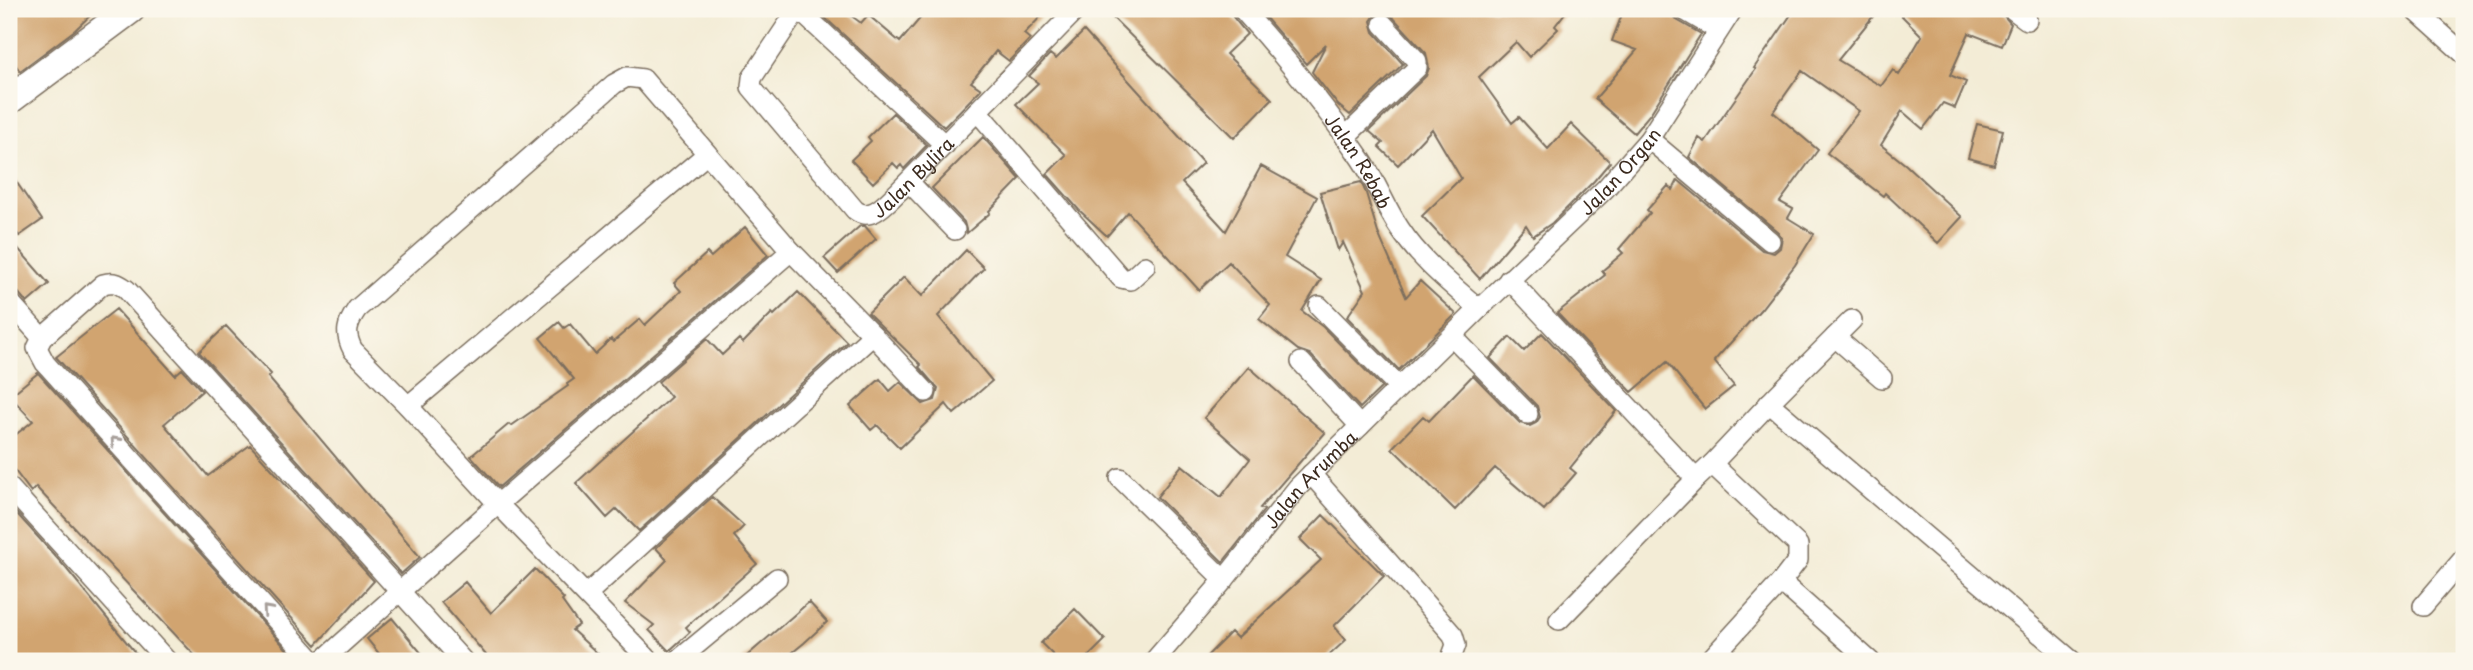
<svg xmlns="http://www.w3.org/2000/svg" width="2473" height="670" viewBox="0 0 2473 670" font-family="'Playpen Sans',sans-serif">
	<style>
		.building { fill: #d1a46f }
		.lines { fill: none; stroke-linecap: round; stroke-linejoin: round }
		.street-casing { stroke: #7b6e5e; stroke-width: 22 }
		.secondary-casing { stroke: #7b6e5e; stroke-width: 31 }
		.street { stroke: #fff; stroke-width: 19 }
		.secondary { stroke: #fff; stroke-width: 28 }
		.oneway { stroke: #a79f9a }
		.labels { text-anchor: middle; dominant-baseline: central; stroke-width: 7; stroke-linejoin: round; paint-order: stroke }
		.street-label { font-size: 18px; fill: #3b2a1e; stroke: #fbf7ec }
	</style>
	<rect width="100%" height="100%" fill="#fbf7ec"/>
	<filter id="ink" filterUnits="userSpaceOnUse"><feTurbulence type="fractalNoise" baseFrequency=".0143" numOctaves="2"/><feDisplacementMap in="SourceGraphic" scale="14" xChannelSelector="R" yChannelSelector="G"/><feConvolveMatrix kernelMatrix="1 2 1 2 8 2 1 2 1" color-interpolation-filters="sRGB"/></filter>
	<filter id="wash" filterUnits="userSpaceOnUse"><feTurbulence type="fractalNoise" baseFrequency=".00686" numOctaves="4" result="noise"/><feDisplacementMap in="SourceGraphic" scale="28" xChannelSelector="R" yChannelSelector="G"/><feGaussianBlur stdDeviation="1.57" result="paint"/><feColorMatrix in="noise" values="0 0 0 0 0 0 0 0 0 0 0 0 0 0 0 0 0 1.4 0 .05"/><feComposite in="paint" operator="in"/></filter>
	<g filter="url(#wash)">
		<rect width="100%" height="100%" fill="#f3ecd6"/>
		<g id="blocks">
			<path class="building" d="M9,9h88l-22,21 -55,41 -11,-15z
				M827,9h15l19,14 7,-8 32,27 28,-33h120l-24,25 6,5 -21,22 -13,-10 -25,31 10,7 -37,38 -122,-112z
				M1104,9h126l3,8 14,17 -21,20 46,45 -38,39z
				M1258,9h310l-13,17 3,3 -29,28 -13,-15 -37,35 33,46 7,-6 29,32 23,-25 39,38 -16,19 -42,42 -19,13 -7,-11 -46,54 -58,-63 39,-38 -29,-49 -34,36 -19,-18 4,-4 -14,-12 57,-55 3,-8 -3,-15 -35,-38 -5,-3 -11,3 -4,6 3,11 29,32 -53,51 -12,-10 -26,-33 14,-28 -20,20z
				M1624,9h46l5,10 26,15 -51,80 -16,19 -39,-34 42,-49 -25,-9z
				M1795,9h84l-41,51 43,26 12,-16 6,5 23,-39 -27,-27h103l13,15 -9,22 -33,-13 -19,42 16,7 -11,26 -12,-5 -20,26 -21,-18 -21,34 25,20 56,52 -24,26 -53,-50 -2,3 -56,-43 32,-42 -57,-40 -29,41 45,38 -38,52 13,7 -5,9 26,16 -19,31 -34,44 -47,52 20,25 -29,23 -38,-47 -35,30 -75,-79 48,-38 -3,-4 21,-18 -4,-4 31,-36 -3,-3 21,-24 5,4 5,-10 84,70 12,3 6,-5 2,-10 -4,-6 -89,-75 10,-19 6,4 51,-73 -2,-1z
				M1084,31l119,132 -21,20 44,48 35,-65 56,31 -32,60 36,23 -19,31 21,16 59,60 -22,21 -50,-54 -12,-4 -39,-31 11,-14 -41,-43 -30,28 -71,-78 -21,24 -28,-26 -32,-36 19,-19 -50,-51 22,-21 -9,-7 21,-22 6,5z
				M893,113l34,32 -23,24 -3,-4 -3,3 -5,-5 -20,20 -22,-23 20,-19 -3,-4z
				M1977,124l26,6 -9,35 -26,-7z
				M983,137l37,42 -31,32 1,2 -23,20 -3,-11 -32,-34z
				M9,171l33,49 -23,16 -10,-14z
				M1361,182l5,11 12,40 28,64 14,-16 36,33 -57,56 -52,-53 18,-26 -22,-49 -5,8 -18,-58z
				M860,226h5l11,13 -38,34 -14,-15z
				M745,227l23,28 -269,232 -28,-31 38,-32 2,2 57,-40 -1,-2 7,-5 -34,-41 19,-16 5,6 6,-4 25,30 16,-15 2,3 27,-23 5,6 36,-34 -7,-8 33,-30 4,4z
				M9,238l40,46 -22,19 -9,-11 -9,-3z
				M966,250l18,18 -46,48 54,65 -38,33 -8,-10 -46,44 -23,-23 -6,5 -21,-24 30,-27 10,12 10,-9 23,22 12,-4 3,-11 -19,-22 2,-2 -53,-52 36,-36 18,19z
				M798,292l49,50 -208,189 -22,-22 -10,9 -31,-35 95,-86 -13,-15 49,-43 15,16 17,-16 4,4 29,-30 2,2z
				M116,309l59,66 7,-6 20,22 -38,33 44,52 42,-31 124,136 -58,64 -260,-288z
				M226,326l45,48 -3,3 152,180 -19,17 -202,-222z
				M1542,333l74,78 -46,57 6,5 -32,37 -49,-42 -40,42 -63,-62 31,-32 6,5 44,-46 47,48 10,3 6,-3 4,-6 -3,-11 -47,-48 20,-21 14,14z
				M1249,367l76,66 -65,75 4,2 -41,52 -66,-65 25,-32 39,32 29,-38 -46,-41z
				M38,373l254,282 -7,6h-85l-164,-174 -5,5 -22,-29v-23l24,-19 -23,-25z
				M712,497l32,29 -10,10 23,28 -71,63 4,5 -21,19 -20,-21 5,-5 -29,-22 42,-43 -11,-12z
				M9,505l56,62 77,94h-133z
				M1323,515l61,61 -50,50 12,14 -23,21h-121l29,-29 6,6 84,-78 -21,-21z
				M535,569l29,30 -2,2 17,24 -7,5 34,31h-115l-50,-59 24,-20 26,31z
				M809,602l18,20 -23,21 -22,18h-41z
				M1075,609l30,31 -21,21h-25l-18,-18z
				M392,618l36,43h-43l-18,-22z"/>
		</g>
	</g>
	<g filter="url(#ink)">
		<use href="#blocks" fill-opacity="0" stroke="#7b6e5e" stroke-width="2"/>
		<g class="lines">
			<defs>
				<g id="street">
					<path id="s1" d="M798,9l-46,69 -1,9 104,123c16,13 32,-8 44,-19l178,-182"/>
					<path d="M798,9l147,136"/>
					<path id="s2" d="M1242,9c43,48 83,97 119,150 15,22 24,48 39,70 21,32 51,55 79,80"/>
					<path d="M1682,9l36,21"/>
					<path d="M2012,9l15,11"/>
					<path d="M2414,9l50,45"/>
					<path d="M977,111l144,167 9,2 15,-14"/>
					<path d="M1345,137l72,-69v-7l-34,-37"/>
					<path d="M1649,139l121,102"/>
					<path d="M909,182l46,48"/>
					<path d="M1509,279l187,200 16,-15 86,81v15l-17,22 -72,79"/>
					<path d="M9,301l33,37"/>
					<path d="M1319,306l80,81"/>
					<path d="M873,335l53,57"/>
					<path d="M1452,336l76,78"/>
					<path d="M1835,337l47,41"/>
					<path d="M1301,362l59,64"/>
					<path d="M1769,403l303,258"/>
					<path d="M408,406l299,-252"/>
					<path d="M1712,464l65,-69 75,-75"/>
					<path d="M1311,474l142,161 3,10 -6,16"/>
					<path d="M1120,478l104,102"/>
					<path d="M9,487l158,174"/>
					<path d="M1781,582l89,79"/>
					<path d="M587,594l286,-259 -82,-84 -148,-172 -16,-2 -13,7 -257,225c-10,15 -13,24 -4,41l55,56 90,98 152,157"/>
					<path d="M2423,606l41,-48"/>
					<path d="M1559,620l137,-141"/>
					<path d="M313,661l-268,-298 -8,-15 5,-10 61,-54c10,-3 15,-1 23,5l337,372"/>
					<path d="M322,661l176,-157 293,-253"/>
					<path d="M677,661l100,-83"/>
					<path id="s3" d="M1154,661l70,-81 74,-93 181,-178 126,-120 44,-50 84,-130"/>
				</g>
				<path id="secondary" d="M9,100l122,-91"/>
			</defs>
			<use href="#street" class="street-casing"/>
			<use href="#secondary" class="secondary-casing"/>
			<use href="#street" class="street"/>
			<use href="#secondary" class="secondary"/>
		</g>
		<defs><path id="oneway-chevron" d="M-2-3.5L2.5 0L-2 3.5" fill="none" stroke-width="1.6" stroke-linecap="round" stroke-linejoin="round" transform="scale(1.75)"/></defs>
		<g class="oneway">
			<use href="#oneway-chevron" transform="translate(115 441) rotate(-132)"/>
			<use href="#oneway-chevron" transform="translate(267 610) rotate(-132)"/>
		</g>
	</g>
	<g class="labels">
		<g class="street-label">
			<text stroke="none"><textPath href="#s2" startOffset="192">Jalan Rebab</textPath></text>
			<text stroke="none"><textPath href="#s3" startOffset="677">Jalan Organ</textPath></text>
			<text stroke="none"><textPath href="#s1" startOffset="326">Jalan Bylira</textPath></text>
			<text stroke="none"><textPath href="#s3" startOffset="240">Jalan Arumba</textPath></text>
		</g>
	</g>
	<rect width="2473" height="670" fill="none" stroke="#fbf7ec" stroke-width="35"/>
</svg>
